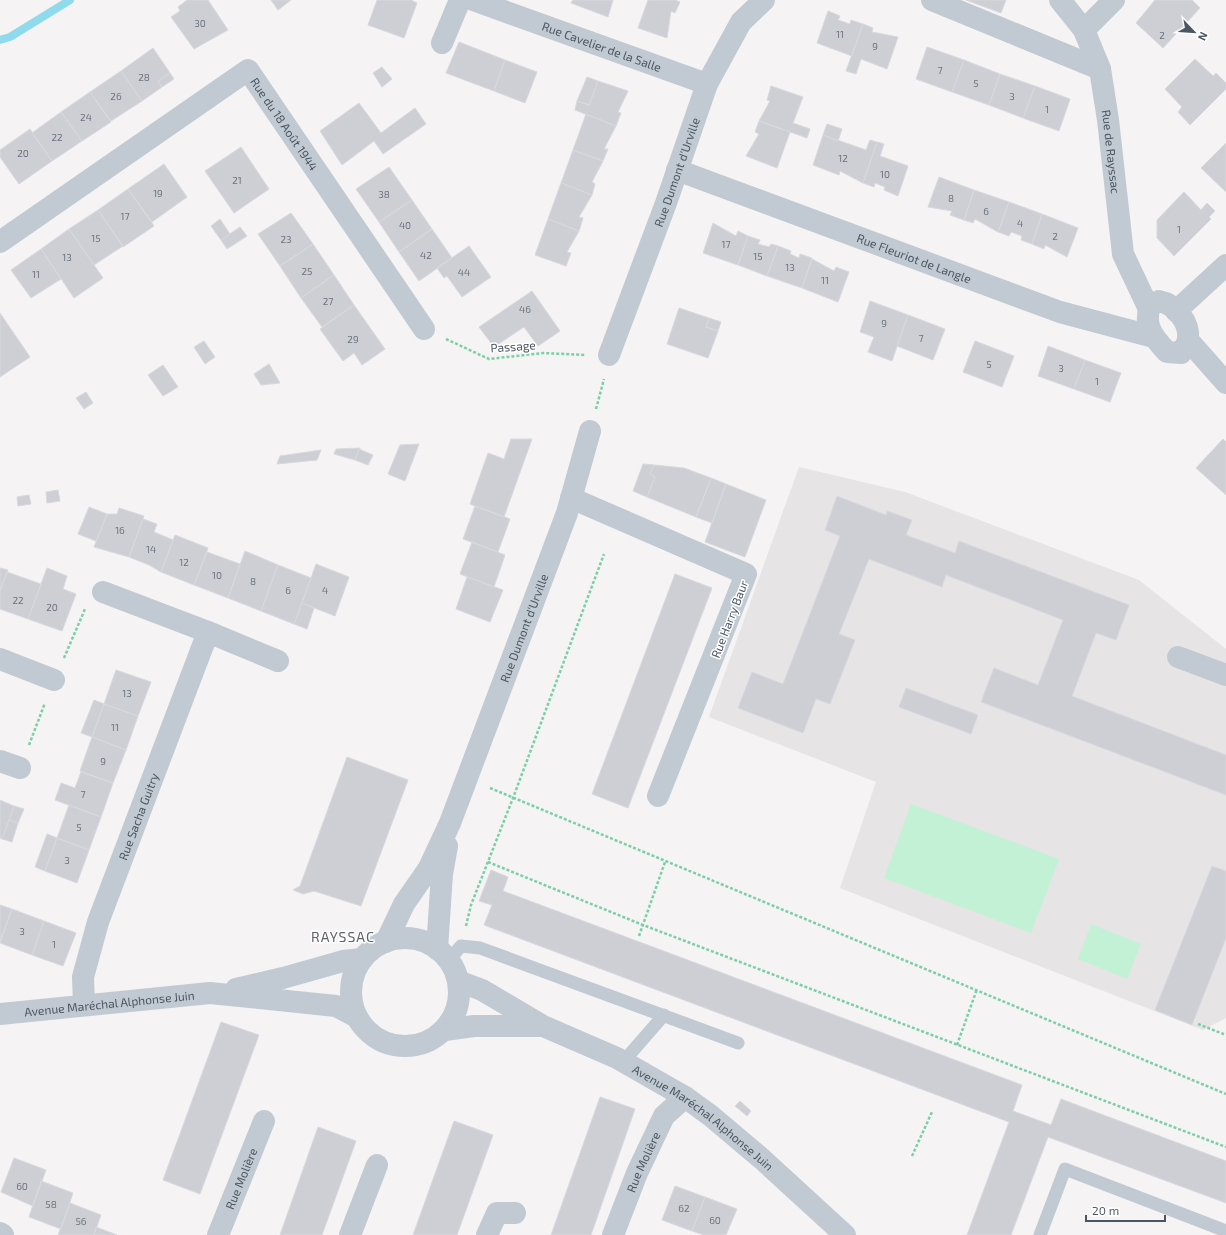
<svg xmlns="http://www.w3.org/2000/svg" width="1226" height="1235" viewBox="0 0 1226 1235" font-family="'Exo 2',sans-serif">
	<style>
		.education { fill: #e6e4e5 }
		.green { fill: #c3f1d5 }
		.lines { fill: none; stroke-linecap: round; stroke-linejoin: round }
		.stream { stroke: #90daee; stroke-width: 8 }
		.building { fill: #cdcfd5; stroke: #d7d9de }
		.path { stroke: #7ad0a6; stroke-width: 2.5; stroke-dasharray: 3 2; stroke-linecap: butt }
		.service { stroke: #c1cad2; stroke-width: 13 }
		.minor { stroke: #c1cad2; stroke-width: 22 }
		.tertiary { stroke: #c1cad2; stroke-width: 22 }
		.labels { text-anchor: middle; dominant-baseline: central; stroke-width: 3; stroke-linejoin: round; paint-order: stroke }
		.number-label { font-size: 10px; fill: #6b747e }
		.street-label { font-size: 12px; fill: #4a5661; stroke: #fff }
		.quarter-label { font-size: 14px; letter-spacing: 1px; fill: #5f6368; stroke: #fff }
	</style>
	<rect width="100%" height="100%" fill="#f5f3f3"/>
	<path class="education" d="M799,467l106,25 234,88 87,69v369l-23,12 -363,-142 36,-106 -167,-65z"/>
	<path class="green" d="M911,804l148,55 -28,74 -147,-55z
		M1091,924l50,20 -14,35 -49,-20z"/>
	<g class="lines">
		<path class="stream" d="M0,40l10,-3 60,-37"/>
	</g>
	<path class="building" d="M187,0h21l20,30 -34,19 -23,-32 9,-6 -2,-4z
		M271,0h20l-13,10z
		M377,0h34l6,3 -13,35 -36,-13z
		M573,0h40l-5,17 -37,-14z
		M648,0h27l5,2 -5,11 -4,-2 -4,27 -29,-10z
		M966,0h40l-5,13z
		M1155,0h37l8,8 -37,40 -27,-25z
		M828,11l12,5 -2,4 12,4 1,-4 12,4 -11,32 -35,-13z
		M863,24l10,4 -1,4 26,5 -11,32 -26,-10 -5,15 -10,-3z
		M459,42l46,18 -11,31 -48,-18z
		M927,47l37,13 -12,32 -36,-13z
		M153,48l17,25 -12,8 4,6 -20,14 -21,-30z
		M1195,59l18,17 3,-3 10,10v6l-36,36 -12,-13 4,-5 -17,-18z
		M505,60l32,12 -12,31 -31,-12z
		M964,60l36,14 -11,31 -37,-13z
		M382,67l10,12 -10,8 -9,-14z
		M121,71l21,30 -31,20 -21,-29z
		M170,73l4,6 -12,8 -4,-6z
		M1000,74l35,12 -12,32 -34,-13z
		M587,77l11,4 -9,24 -12,-4z
		M598,81l30,10 -10,21 3,1 -5,13 -41,-16 2,-9 12,4z
		M771,86l32,11 -10,26 17,6 -3,9 -48,-17 11,-20 -3,-1z
		M1035,86l35,13 -11,32 -36,-13z
		M90,92l21,30 -29,19 -21,-29z
		M359,103l22,30 34,-25 11,16 -43,30 -9,-13 -32,24 -22,-34z
		M61,112l21,29 -30,20 -20,-28z
		M586,114l30,12 -12,23h4l-5,12 -30,-11z
		M759,121l31,11 -13,36 -31,-12 13,-22 -4,-2z
		M827,124l15,5 -4,12 -15,-6z
		M30,129l22,32 -33,23 -19,-27v-7z
		M823,135l43,15 4,-10 7,2 -14,41 -23,-12 -1,4 -26,-10z
		M877,142l7,2 -4,12 28,10 -10,30 -14,-6 1,-3 -10,-4 -1,4 -11,-4z
		M1226,143v49l-25,-24z
		M241,147l28,42 -35,24 -29,-42z
		M573,150l30,11 -11,21 3,2 -3,11 -31,-12z
		M164,164l23,33 -35,25 -24,-33z
		M389,167l23,33 -33,22 -23,-33z
		M939,177l35,13 -10,30 -14,-5 2,-4 -24,-4z
		M561,183l31,12 -13,22 4,1 -4,13 -31,-12z
		M128,189l26,37 -31,21 -25,-37z
		M974,190l35,12 -11,30 -23,-13 -2,4 -9,-3z
		M1184,192l17,18 6,-7 8,8 -6,6 2,2 -37,37 -17,-18v-18z
		M412,200l20,29 -33,23 -20,-30z
		M1009,202l33,12 -10,30 -11,-4 1,-4 -11,-4 -2,4 -11,-4z
		M98,210l25,36 -29,19 -25,-36z
		M291,213l22,31 -33,22 -22,-32z
		M1042,214l36,14 -11,29 -22,-12 -1,4 -12,-5z
		M220,219l10,15 -9,6 -10,-14z
		M548,219l31,12 -12,21 4,1 -5,13 -31,-11z
		M713,223l23,13 2,-5 10,5 -10,29 -35,-12z
		M240,227l7,9 -20,13 -6,-9z
		M69,229l34,49 -29,20 -33,-49z
		M432,229l20,29 -33,23 -20,-29z
		M748,236l12,4 -2,4 11,3 2,-3 7,2 -11,30 -29,-11z
		M313,244l21,31 -33,23 -21,-32z
		M469,246l22,31 -29,20 -15,-21 -3,2 -7,-10z
		M778,246l13,5 -1,3 9,4 1,-4 12,4 -10,30 -35,-12z
		M41,249l20,30 -30,19 -20,-28z
		M812,259l22,12 2,-4 13,5 -11,30 -36,-14z
		M334,275l20,30 -32,22 -21,-29z
		M532,291l28,40 -22,15 -14,-19 -30,20 -15,-20z
		M870,301l38,14 -16,46 -24,-9 6,-15 -14,-5z
		M354,305l31,44 -23,16 -8,-12 -11,8 -23,-32z
		M679,308l30,10 -3,9 12,4 -10,27 -41,-14z
		M0,313l30,44 -30,20z
		M908,315l37,14 -12,31 -36,-14z
		M709,318l12,4 -3,9 -12,-4z
		M204,341l11,16 -10,7 -11,-17z
		M975,341l39,15 -12,31 -39,-15z
		M1048,346l37,14 -11,29 -36,-13z
		M1085,360l36,13 -11,29 -36,-13z
		M269,364l11,19 -19,2 -7,-11z
		M163,365l15,22 -15,9 -15,-21z
		M86,392l7,11 -9,6 -8,-11z
		M511,439h21l-28,78 -34,-13 18,-51 16,6z
		M1223,439l3,3v53l-30,-27z
		M419,444l-14,37 -17,-7 12,-29z
		M360,448l-5,12 -21,-6 2,-5z
		M359,449l14,6 -5,10 -13,-5z
		M321,450l-4,10 -40,4 3,-8z
		M643,464l11,1 -4,9 5,3 -8,20 -14,-6z
		M654,465l30,3 27,10 -15,39 -49,-20 8,-20 -5,-3z
		M711,478l15,6 -14,39 -16,-6z
		M726,484l40,16 -21,57 -40,-15z
		M58,490l2,11 -13,2 -1,-11z
		M29,495l2,9 -13,2 -1,-9z
		M837,496l49,19 1,-4 25,9 -6,15 49,18 4,-12 170,64 -13,35 -20,-7 -24,63 154,59v40l-245,-93 13,-34 44,17 25,-65 -117,-45 -4,12 -73,-28 -30,75 16,6 -25,64 -14,-5 -13,34 -65,-25 14,-36 31,12 57,-148 -15,-6z
		M475,506l35,13 -12,33 -35,-13z
		M89,507l18,7 -11,27 -18,-7z
		M119,508l25,8 -15,41 -35,-10 13,-33h10z
		M143,519l14,5 -3,8 19,8 -12,32 -12,-7 -20,-8z
		M175,535l33,13 -14,37 -33,-13z
		M472,542l33,13 -11,32 -34,-13z
		M245,551l33,14 -17,46 -33,-13z
		M207,552l33,12 -12,34 -34,-13z
		M316,564l33,13 -14,39 -33,-13z
		M278,565l33,13 -17,46 -33,-13z
		M0,568l8,2 -8,21z
		M47,568l20,8 -4,13 13,5 -14,37 -34,-12z
		M7,572l34,12 -13,35 -28,-10v-18z
		M675,574l37,14 -84,220 -36,-14z
		M467,577l36,13 -13,32 -34,-13z
		M302,603l12,5 -7,21 -13,-5z
		M116,670l35,12 -13,34 -34,-12z
		M906,688l72,27 -7,19 -72,-27z
		M94,700l10,4 -12,33 -11,-4z
		M104,704l34,12 -12,34 -34,-13z
		M92,737l34,13 -13,33 -33,-12z
		M347,757l61,23 -47,126 -47,-15 -11,3 -10,-4 7,-4z
		M81,772l32,11 -12,34 -46,-17 6,-17 14,5z
		M0,800l14,6 -12,33 -2,-1z
		M69,805l32,12 -12,33 -32,-12z
		M14,806l10,3 -6,14 -9,-3z
		M9,820l9,3 -6,19 -10,-3z
		M47,834l10,4 -12,33 -10,-4z
		M57,838l32,12 -12,33 -32,-12z
		M1212,866l14,5v67l-34,87 -37,-15z
		M491,870l17,7 -5,14 519,194 -9,26 38,14 10,-26 165,62v42l-178,-66 -37,98h-44l42,-113 -525,-197 8,-20 -13,-4z
		M0,905l12,4 -12,32z
		M12,909l32,12 -12,34 -32,-12z
		M44,921l32,12 -13,33 -31,-11z
		M221,1022l38,13 -59,159 -37,-14z
		M600,1097l35,12 -44,126h-40z
		M740,1101l11,10 -4,5 -12,-10z
		M454,1121l39,14 -36,100h-44z
		M318,1127l38,14 -34,94h-42z
		M14,1158l32,12 -13,36 -32,-14z
		M41,1181l32,12 -12,36 -32,-12z
		M675,1186l30,11 -13,34 -30,-11z
		M705,1197l32,12 -11,26h-22l-12,-4z
		M70,1203l31,12 -7,20h-36z
		M96,1227l21,8h-23z"/>
	<g class="lines">
		<path class="path" d="M446,339l43,20 54,-6 42,2
			M596,409l8,-30
			M64,658l21,-49
			M29,745l16,-42
			M490,788l736,306
			M488,862l155,63 583,222
			M466,926l5,-21 42,-107 91,-244
			M639,936l26,-74
			M1198,1024l28,11
			M957,1045l20,-56
			M912,1156l20,-44"/>
		<path class="service" d="M449,960l12,-14 19,2 258,95
			M623,1062l41,-47
			M1040,1235l25,-66 161,62"/>
		<g class="minor">
			<path id="s1" d="M473,0l234,84"/>
			<path d="M932,0l168,69"/>
			<path id="s2" d="M1060,0l24,30 16,39 8,51 15,134 26,55"/>
			<path d="M1084,30l30,-30"/>
			<path d="M442,43l18,-43"/>
			<path id="s3" d="M677,170l383,142 94,25"/>
			<path id="s4" d="M0,242l248,-172 176,259"/>
			<path d="M1159,301c16,3 31,21 29,38 0,4 -5,10 -7,14l-14,-1c-13,-14 -24,-26 -17,-46z"/>
			<path d="M1176,311l50,-46"/>
			<path d="M1188,340l38,43"/>
			<path id="s5" d="M609,355l57,-152 41,-119 34,-62 23,-22"/>
			<path d="M571,498l175,76 -88,222"/>
			<path d="M208,632l70,29"/>
			<path d="M1178,657l48,18"/>
			<path d="M0,659l54,21"/>
			<path d="M0,761l20,7"/>
			<path id="s6" d="M386,942l18,-38 25,-36 21,-45 117,-310 23,-82"/>
			<path d="M437,949l5,-75 5,-28"/>
			<path id="s7" d="M84,1004l-1,-27 15,-55 110,-290 -105,-40"/>
			<path id="s8" d="M218,1235l46,-114"/>
			<path d="M350,1235l27,-70"/>
			<path d="M487,1235l10,-22h18"/>
			<path id="s9" d="M613,1235l24,-62 27,-57 21,-19"/>
		</g>
		<g class="tertiary">
			<circle cx="405" cy="992" r="54"/>
			<path id="s10" d="M458,981l24,9 61,36 74,32 68,39 26,19 51,43 83,76"/>
			<path d="M236,989l47,-11 60,-17 19,-2"/>
			<path id="s11" d="M0,1014l210,-21 126,13 21,11"/>
			<path d="M445,1030l29,-4h67"/>
			<path d="M0,1233l3,2"/>
		</g>
	</g>
	<g class="labels">
		<g class="number-label">
			<text x="200" y="23">30</text>
			<text x="840" y="34">11</text>
			<text x="1162" y="35">2</text>
			<text x="875" y="46">9</text>
			<text x="940" y="70">7</text>
			<text x="144" y="77">28</text>
			<text x="976" y="83">5</text>
			<text x="116" y="96">26</text>
			<text x="1012" y="96">3</text>
			<text x="1047" y="109">1</text>
			<text x="86" y="117">24</text>
			<text x="57" y="137">22</text>
			<text x="23" y="153">20</text>
			<text x="843" y="158">12</text>
			<text x="885" y="174">10</text>
			<text x="237" y="180">21</text>
			<text x="158" y="193">19</text>
			<text x="384" y="194">38</text>
			<text x="951" y="198">8</text>
			<text x="986" y="211">6</text>
			<text x="125" y="216">17</text>
			<text x="1020" y="223">4</text>
			<text x="405" y="225">40</text>
			<text x="1179" y="229">1</text>
			<text x="1055" y="236">2</text>
			<text x="96" y="238">15</text>
			<text x="286" y="239">23</text>
			<text x="726" y="244">17</text>
			<text x="426" y="255">42</text>
			<text x="758" y="256">15</text>
			<text x="67" y="257">13</text>
			<text x="790" y="267">13</text>
			<text x="307" y="271">25</text>
			<text x="464" y="272">44</text>
			<text x="36" y="274">11</text>
			<text x="825" y="280">11</text>
			<text x="328" y="301">27</text>
			<text x="525" y="309">46</text>
			<text x="884" y="323">9</text>
			<text x="921" y="338">7</text>
			<text x="353" y="339">29</text>
			<text x="989" y="364">5</text>
			<text x="1061" y="368">3</text>
			<text x="1097" y="381">1</text>
			<text x="120" y="530">16</text>
			<text x="151" y="549">14</text>
			<text x="184" y="562">12</text>
			<text x="217" y="575">10</text>
			<text x="253" y="581">8</text>
			<text x="288" y="590">6</text>
			<text x="325" y="590">4</text>
			<text x="18" y="600">22</text>
			<text x="52" y="607">20</text>
			<text x="127" y="693">13</text>
			<text x="115" y="727">11</text>
			<text x="103" y="761">9</text>
			<text x="83" y="794">7</text>
			<text x="79" y="827">5</text>
			<text x="67" y="860">3</text>
			<text x="22" y="931">3</text>
			<text x="54" y="944">1</text>
			<text x="22" y="1186">60</text>
			<text x="51" y="1204">58</text>
			<text x="684" y="1208">62</text>
			<text x="715" y="1220">60</text>
			<text x="81" y="1221">56</text>
		</g>
		<g class="street-label">
			<text stroke="none"><textPath href="#s1" startOffset="137">Rue Cavelier de la Salle</textPath></text>
			<text stroke="none"><textPath href="#s4" startOffset="367">Rue du 18 Août 1944</textPath></text>
			<text stroke="none"><textPath href="#s2" startOffset="164">Rue de Rayssac</textPath></text>
			<text stroke="none"><textPath href="#s5" startOffset="195">Rue Dumont d'Urville</textPath></text>
			<text stroke="none"><textPath href="#s3" startOffset="253">Rue Fleuriot de Langle</textPath></text>
			<text transform="translate(513 346) rotate(-4)">Passage</text>
			<text transform="translate(729 619) rotate(-69)">Rue Harry Baur</text>
			<text stroke="none"><textPath href="#s6" startOffset="344">Rue Dumont d'Urville</textPath></text>
			<text stroke="none"><textPath href="#s7" startOffset="197">Rue Sacha Guitry</textPath></text>
			<text stroke="none"><textPath href="#s11" startOffset="110">Avenue Maréchal Alphonse Juin</textPath></text>
			<text stroke="none"><textPath href="#s10" startOffset="282">Avenue Maréchal Alphonse Juin</textPath></text>
			<text stroke="none"><textPath href="#s9" startOffset="79">Rue Molière</textPath></text>
			<text stroke="none"><textPath href="#s8" startOffset="61">Rue Molière</textPath></text>
		</g>
		<g class="quarter-label">
			<text x="343" y="936">RAYSSAC</text>
		</g>
	</g>
	<g transform="translate(1194 32) rotate(115)" stroke="#ffffff" stroke-width="3" paint-order="stroke">
	<path d="M0-3L7 15L0 10L-7 15Z" fill="#4a5661"/>
	<text y="-6" font-size="11" font-weight="bold" text-anchor="middle" fill="#4a5661">N</text>
	</g>
	<path d="M1086 1215v6h79v-6" fill="none" stroke="#4a5661" stroke-width="2"/>
	<text x="1092" y="1215" font-size="12" fill="#4a5661" stroke="#ffffff" stroke-width="3" paint-order="stroke">20 m</text>
</svg>
